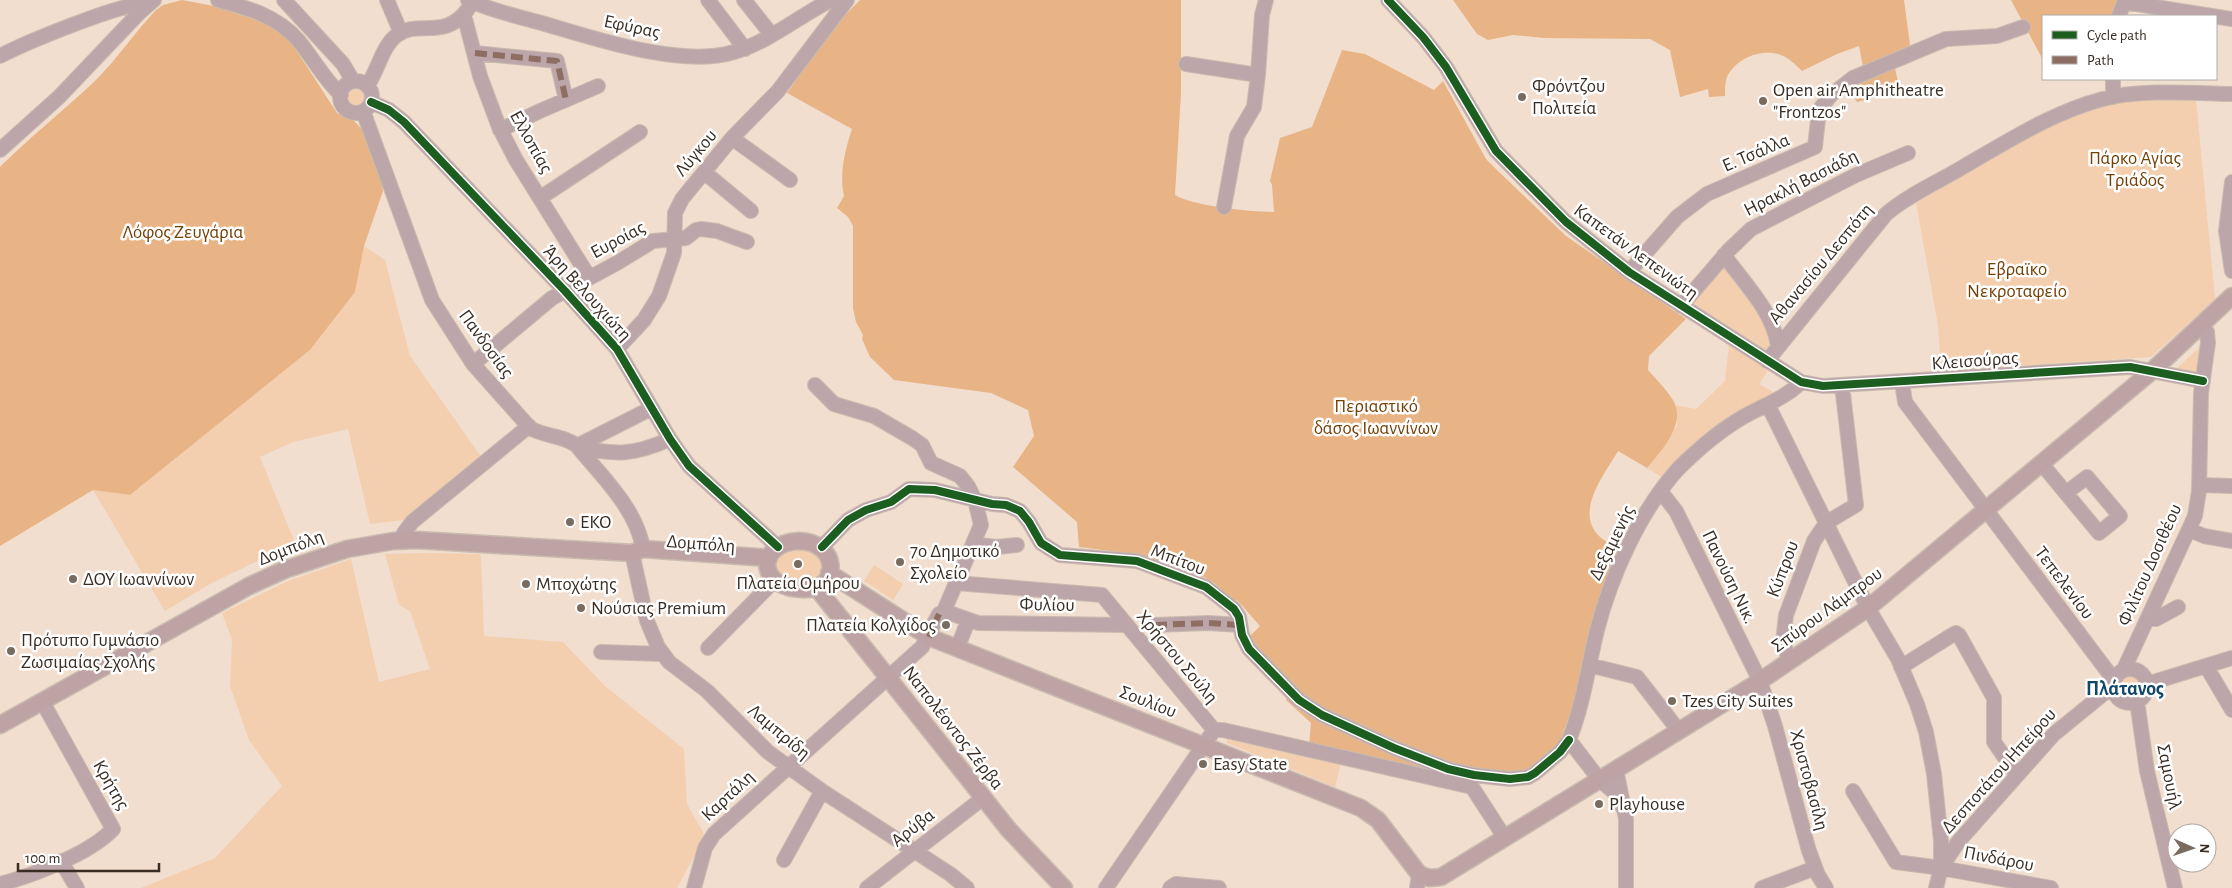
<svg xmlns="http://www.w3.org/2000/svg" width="2232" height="888" viewBox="0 0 2232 888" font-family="'Alegreya Sans',sans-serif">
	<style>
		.green { fill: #f3cfb0 }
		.forest { fill: #e8b485 }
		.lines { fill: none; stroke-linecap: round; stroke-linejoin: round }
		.minor-casing { stroke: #cabbaf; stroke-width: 16 }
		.major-casing { stroke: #cabbaf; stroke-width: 19 }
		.minor { stroke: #bca6a9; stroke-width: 14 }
		.major { stroke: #bea3a4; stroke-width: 16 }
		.quiet { stroke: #8d6e63; stroke-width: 6; stroke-dasharray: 12 6; stroke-linecap: butt }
		.cycleway-casing { stroke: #fff; stroke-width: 11 }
		.cycleway { stroke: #1b5e20; stroke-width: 8 }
		.poi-dot { fill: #7a6b5f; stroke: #fff; stroke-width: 2 }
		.labels { text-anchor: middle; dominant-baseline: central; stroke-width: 5; stroke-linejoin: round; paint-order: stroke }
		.street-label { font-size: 19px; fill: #3a2d23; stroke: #fff }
		.poi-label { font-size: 19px; fill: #3a2d23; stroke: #fff; text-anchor: start }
		.park-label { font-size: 19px; fill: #744107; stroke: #fff }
		.neighbourhood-label { font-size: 20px; font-weight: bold; fill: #11486a; stroke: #fff }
	</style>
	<rect width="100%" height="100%" fill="#f1decf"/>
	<path class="green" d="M348 97a8 8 0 1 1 16 0a8 8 0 1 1-16 0Z
		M2196,99l19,200 -64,58 -210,14 -3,-46 -22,-122c62,-39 131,-88 203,-102 23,-4 53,-1 77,-2z
		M364,246l21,14 25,96 72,102 -78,62 -34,4 -22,-95 -55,13 -33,15 35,86 -85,41 -45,27 -72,-121 37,5 180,-145 45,-58z
		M1723,263l44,60 4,20 -4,10 -76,-51z
		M1729,344l40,25 -10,15 16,9 -85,55 -27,30 -16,-10 30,-42 -1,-21 20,4 29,-28z
		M2200,347l1,2 -5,25 -21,-4z
		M798,546l22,10 2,15 -8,10h-26l-13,-13 2,-13z
		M427,553l52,1 2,2 3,80 79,6 42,44 79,63 3,55 16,28 1,6 -27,50h-536l74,-30 67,-72 -33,-46 -19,-54 2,-46 -10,-27 66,-32 63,-22 28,123 51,-13 -20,-58 -11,-6 -14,-51z
		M874,565l29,19 -10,16 -29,-19z
		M2116 686a14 14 0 1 1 28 0a14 14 0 1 1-28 0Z
		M1227,737l114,26 -6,24 -108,-44z"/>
	<path class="forest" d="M182,0l32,6 46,15 22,12 9,9 46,71 17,8 11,11 14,37 4,22 -19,55 -9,46 -45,58 -180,145 -37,-5 -93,56v-379c30,-30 63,-56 94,-85 23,-23 41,-50 62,-72l7,-5z
		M860,0h321v93l-6,102c17,11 77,17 99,17l-2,-27 -2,-4 10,-43 32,-11 30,-77 23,4 69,36 9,-9 43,78 13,13 67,64 120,83 -37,37 -1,14c8,9 18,19 25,30 14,24 -12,51 -26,68l-29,-17c-13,23 -44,60 -19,85 5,5 14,8 20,12l-18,44 -29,117 -13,35 -25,25 -13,3 -46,-2 -37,-8 -5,11 -124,-28 2,-22 -25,-23 4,-11 -32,-33 -9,-19 11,-11 -22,-25 -9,-3 -14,-14 -9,-6 -64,-23 -63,-8 -2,-25 -64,-55 21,-31 -6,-26 -37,-17 -97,-13 -24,-23 -8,-18 1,-4 -7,-13 -3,-14v-82l-5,-9 -11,-9 7,-12c-5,-22 1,-46 8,-67l-65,-36 48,-68z
		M1453,0h451l7,52 -18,7 7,32 -43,11 -9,-14 17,-11 -6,-31 -22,8 -35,17c-6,-6 -13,-13 -21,-16 -19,-7 -45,3 -54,22 -2,5 -2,13 -2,19l-16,1 -1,-8 -28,8 -10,-47 -20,-11 -106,-1 -31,-3 -25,5 -11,-6z
		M2011,0h111l-6,16h-73v44z"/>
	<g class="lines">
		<defs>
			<path id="minor" d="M218,0c30,8 59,16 80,40 15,18 25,38 43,55
				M284,0l59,64 10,17
				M387,0l14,33
				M468,0c24,11 52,17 77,24 51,15 137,44 189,28 35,-10 65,-36 97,-52
				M708,0l37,49
				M744,0l27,34
				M1388,0l35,37 23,30 50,84 70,71 63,50 172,110 22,4 307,-19 73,14
				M2124,2l108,17
				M464,15l16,61 19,51 17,33 73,117
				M2119,16l6,-16
				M475,53l82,8 9,39
				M0,56c23,-12 127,-56 148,-52
				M1186,64l72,11
				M2113,79v18
				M340 97a16 16 0 1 1 32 0a16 16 0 1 1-32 0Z
				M367,86c11,-15 15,-40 30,-51 21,-16 48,6 71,-26
				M371,102l18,8 15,12 161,169 52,58 53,90 19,27 89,81
				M363,111l69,189 41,64 57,64c15,9 34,7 47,18 25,31 60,63 66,103
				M500,130l40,-19 58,-25
				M732,138l58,42
				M0,150l59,-53 80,-84 15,-13
				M704,172l47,39
				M2232,182l-6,49 6,40
				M540,198l100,-66
				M1224,207l13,-71 17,-29 4,-32 4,-60 4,-15
				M1724,255c20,28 49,56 54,91
				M1629,272l48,-55 30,-23 108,-47 4,-37 12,-15 22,-17 93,-39 51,-3 26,-9
				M1681,306l48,-56 22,-21 105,-54 52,-22
				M617,349l27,-29 15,-24 15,-43 1,-40 7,-14 50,-61 46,-47 69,-91
				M1767,361l119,-147c22,-19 52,-32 77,-47 45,-26 90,-55 140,-68 36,-10 91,-6 129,-5
				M473,364l79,-66 65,-35 36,-22 33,-3 10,-8 5,-1 16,2 30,11
				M1902,382l3,20 209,278
				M815,385l19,19 40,12 38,22 10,7 9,18 29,13 8,10 7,14 6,25 -37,86 34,12 148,2
				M1768,405l100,203 30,51 19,45 9,28 8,42 7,67v27
				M577,446c37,10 58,9 93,-7
				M577,446l75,-38
				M2041,463l58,70 21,-17 -33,-39 -21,16
				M2199,485l33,1
				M1661,492l15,19 84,170 15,45 34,125 9,24 8,13
				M2190,530l14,6 28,5
				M401,540l3,-7 8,-11 117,-96
				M973,544l23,3 21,-2
				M822,547l26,-27 18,-10 25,-8 18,-13 26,1 57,14 14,1 14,6 9,11 12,21 19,12 77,6 69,26 28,22 5,8 3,18 7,14 50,51 23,15 72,33 54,21 26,6 36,4 18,-2 7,-4 25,-21 9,-12
				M632,553l15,68 11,26 11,15 38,29 61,61 54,39 128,83 17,14
				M956,583l146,12 112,135 -108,158
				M2148,618l8,1 22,-12
				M1155,625l53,-2 32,2
				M708,648l66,-67
				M957,649l11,-28
				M601,652l61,2
				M1790,662l-7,-20 3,-27 28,-74 12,-18 30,-18 -14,-120
				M1589,665l48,12 42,54
				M2206,666l26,44
				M1901,667l48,-30 7,-4 3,2 35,63v44l23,33
				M2113 686a17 17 0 1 1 34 0a17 17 0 1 1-34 0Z
				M2124,669l71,-153 4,-25 2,-98 7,-50 -1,-11 -5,-7
				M2147,684l85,-26
				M2137,701l10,70 28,117
				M1214,730h9l249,57 33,51
				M1616,769l10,50v69
				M1853,791l43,71 45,6 110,20
				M1624,810l-8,-16 -17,-15 -30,-39c14,-34 19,-73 28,-110 14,-54 43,-119 81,-161 20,-20 41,-38 65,-52 19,-11 43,-19 58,-35
				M784,860l38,-69
				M61,861l16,27
				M0,884c32,-8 91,-31 113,-55l-71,-128
				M694,888l11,-40 9,-14 208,-187 17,-33
				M867,888l116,-90
				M1170,888l6,-4 43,4
				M1417,888l2,-14
				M1762,888l53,-20
				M1936,888l5,-20 17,-26 96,-108 59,-48"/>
			<path id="major" d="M799,541c40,1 41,47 9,48 -51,3 -54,-46 -9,-48z
				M829,573l100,64 432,171 17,12 41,54 10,4 12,-1 319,-196 108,-73 284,-237 80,-75
				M816,587l193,243 55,58
				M0,725l249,-139 35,-16 63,-21 46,-8 24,-1 215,13 11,-4 126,9"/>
		</defs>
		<use href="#minor" class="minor-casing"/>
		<use href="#major" class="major-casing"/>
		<use href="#minor" class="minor"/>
		<use href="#major" class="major"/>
		<path class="quiet" d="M475,53l82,8 9,39
			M1155,625l53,-2 32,2
			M929,637l10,-23"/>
		<defs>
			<path id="cycleway" d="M1388,0l35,37 23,30 50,84 70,71 63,50 172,110 22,4 307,-19 73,14
				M371,102l18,8 15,12 161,169 52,58 53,90 19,27 89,81
				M822,547l26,-27 18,-10 25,-8 18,-13 26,1 57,14 14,1 14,6 9,11 12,21 19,12 77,6 69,26 28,22 5,8 3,18 7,14 50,51 23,15 72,33 54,21 26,6 36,4 18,-2 7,-4 25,-21 9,-12"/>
		</defs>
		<use href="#cycleway" class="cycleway-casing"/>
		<use href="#cycleway" class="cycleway"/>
	</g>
	<g class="poi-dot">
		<circle cx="1522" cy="97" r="5"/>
		<circle cx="1763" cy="101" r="5"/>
		<circle cx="570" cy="522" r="5"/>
		<circle cx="900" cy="562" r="5"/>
		<circle cx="798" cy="564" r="5"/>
		<circle cx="73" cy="579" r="5"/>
		<circle cx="526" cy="584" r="5"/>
		<circle cx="581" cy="608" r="5"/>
		<circle cx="946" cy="625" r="5"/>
		<circle cx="11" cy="651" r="5"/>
		<circle cx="1672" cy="701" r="5"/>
		<circle cx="1203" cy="764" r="5"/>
		<circle cx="1599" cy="804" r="5"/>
	</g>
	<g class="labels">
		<g class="street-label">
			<text transform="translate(632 27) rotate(12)">Εφύρας</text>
			<text transform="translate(531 142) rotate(61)">Ελλοπίας</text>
			<text transform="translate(696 153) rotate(-50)">Λύγκου</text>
			<text transform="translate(1756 153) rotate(-23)">Ε. Τσάλλα</text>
			<text transform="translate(1801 183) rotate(-27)">Ηρακλή Βασιάδη</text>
			<text transform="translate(618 240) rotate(-28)">Ευροίας</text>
			<text transform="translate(1636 252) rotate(36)">Καπετάν Λεπενιώτη</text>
			<text transform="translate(1821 264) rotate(-50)">Αθανασίου Δεσπότη</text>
			<text transform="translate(587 293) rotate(48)">Άρη Βελουχιώτη</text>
			<text transform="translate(486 344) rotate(54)">Πανδοσίας</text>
			<text transform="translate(1975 361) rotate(-4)">Κλεισούρας</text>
			<text transform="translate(1612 543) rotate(-64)">Δεξαμενής</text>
			<text transform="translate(701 544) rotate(4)">Δομπόλη</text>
			<text transform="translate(291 548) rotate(-21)">Δομπόλη</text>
			<text transform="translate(1178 560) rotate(21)">Μπίτου</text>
			<text transform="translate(2150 565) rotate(-66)">Φιλίτου Δοσιθέου</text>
			<text transform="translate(1783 569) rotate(-69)">Κύπρου</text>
			<text transform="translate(1729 577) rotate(64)">Πανούση Νικ.</text>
			<text transform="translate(2064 583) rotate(53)">Τεπελενίου</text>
			<text transform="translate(1047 605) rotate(1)">Φυλίου</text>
			<text transform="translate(1827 610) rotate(-36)">Σπύρου Λάμπρου</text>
			<text transform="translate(1177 657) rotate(50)">Χρήστου Σούλη</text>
			<text transform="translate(1148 702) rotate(21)">Σουλίου</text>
			<text transform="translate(953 728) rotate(52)">Ναπολέοντος Ζέρβα</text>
			<text transform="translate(779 732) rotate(40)">Λαμπρίδη</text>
			<text transform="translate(1999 771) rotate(-48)">Δεσποτάτου Ηπείρου</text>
			<text transform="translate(2169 777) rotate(79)">Σαμουήλ</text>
			<text transform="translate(1809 780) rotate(75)">Χριστοβασίλη</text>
			<text transform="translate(111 785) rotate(60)">Κρήτης</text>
			<text transform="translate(728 796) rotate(-43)">Καρτάλη</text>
			<text transform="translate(913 828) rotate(-38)">Αρύβα</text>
			<text transform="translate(1999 859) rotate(11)">Πινδάρου</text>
		</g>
		<g class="poi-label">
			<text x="1532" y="86">Φρόντζου<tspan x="1532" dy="22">Πολιτεία</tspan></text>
			<text x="1773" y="90">Open air Amphitheatre<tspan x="1773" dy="22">"Frontzos"</tspan></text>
			<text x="580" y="522">EKO</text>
			<text x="910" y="551">7ο Δημοτικό<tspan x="910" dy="22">Σχολείο</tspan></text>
			<text x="83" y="579">ΔΟΥ Ιωαννίνων</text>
			<text x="798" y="583" text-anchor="middle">Πλατεία Ομήρου</text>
			<text x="536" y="584">Μποχώτης</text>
			<text x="591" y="608">Νούσιας Premium</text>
			<text x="936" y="625" text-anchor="end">Πλατεία Κολχίδος</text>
			<text x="21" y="640">Πρότυπο Γυμνάσιο<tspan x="21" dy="22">Ζωσιμαίας Σχολής</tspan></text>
			<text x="1682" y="701">Tzes City Suites</text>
			<text x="1213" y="764">Easy State</text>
			<text x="1609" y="804">Playhouse</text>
		</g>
		<g class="park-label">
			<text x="2135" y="158">Πάρκο Αγίας<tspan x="2135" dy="22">Τριάδος</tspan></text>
			<text x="183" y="232">Λόφος Ζευγάρια</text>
			<text x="2017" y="269">Εβραϊκο<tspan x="2017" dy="22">Νεκροταφείο</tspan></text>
			<text x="1376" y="406">Περιαστικό<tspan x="1376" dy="22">δάσος Ιωαννίνων</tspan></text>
		</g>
		<g class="neighbourhood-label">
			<text x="2125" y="689">Πλάτανος</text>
		</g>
	</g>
	<rect x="2042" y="15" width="175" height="65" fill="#ffffff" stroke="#b0aba7"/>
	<rect x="2052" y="31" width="25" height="8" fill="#1b5e20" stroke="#b0aba7"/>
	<text x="2087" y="40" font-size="15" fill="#3a2d23">Cycle path</text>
	<rect x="2052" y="56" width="25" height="8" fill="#8d6e63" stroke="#b0aba7"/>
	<text x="2087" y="65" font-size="15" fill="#3a2d23">Path</text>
	<g transform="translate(2192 848) rotate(92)"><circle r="24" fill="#ffffff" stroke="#b0aba7"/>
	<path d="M0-4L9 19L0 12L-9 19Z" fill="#7a6b5f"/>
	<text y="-8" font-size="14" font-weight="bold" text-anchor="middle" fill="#3a2d23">N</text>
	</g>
	<path d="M18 863v8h141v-8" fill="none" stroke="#3a2d23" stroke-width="2.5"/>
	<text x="25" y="863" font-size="15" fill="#3a2d23" stroke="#ffffff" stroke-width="4" paint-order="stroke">100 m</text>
</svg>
